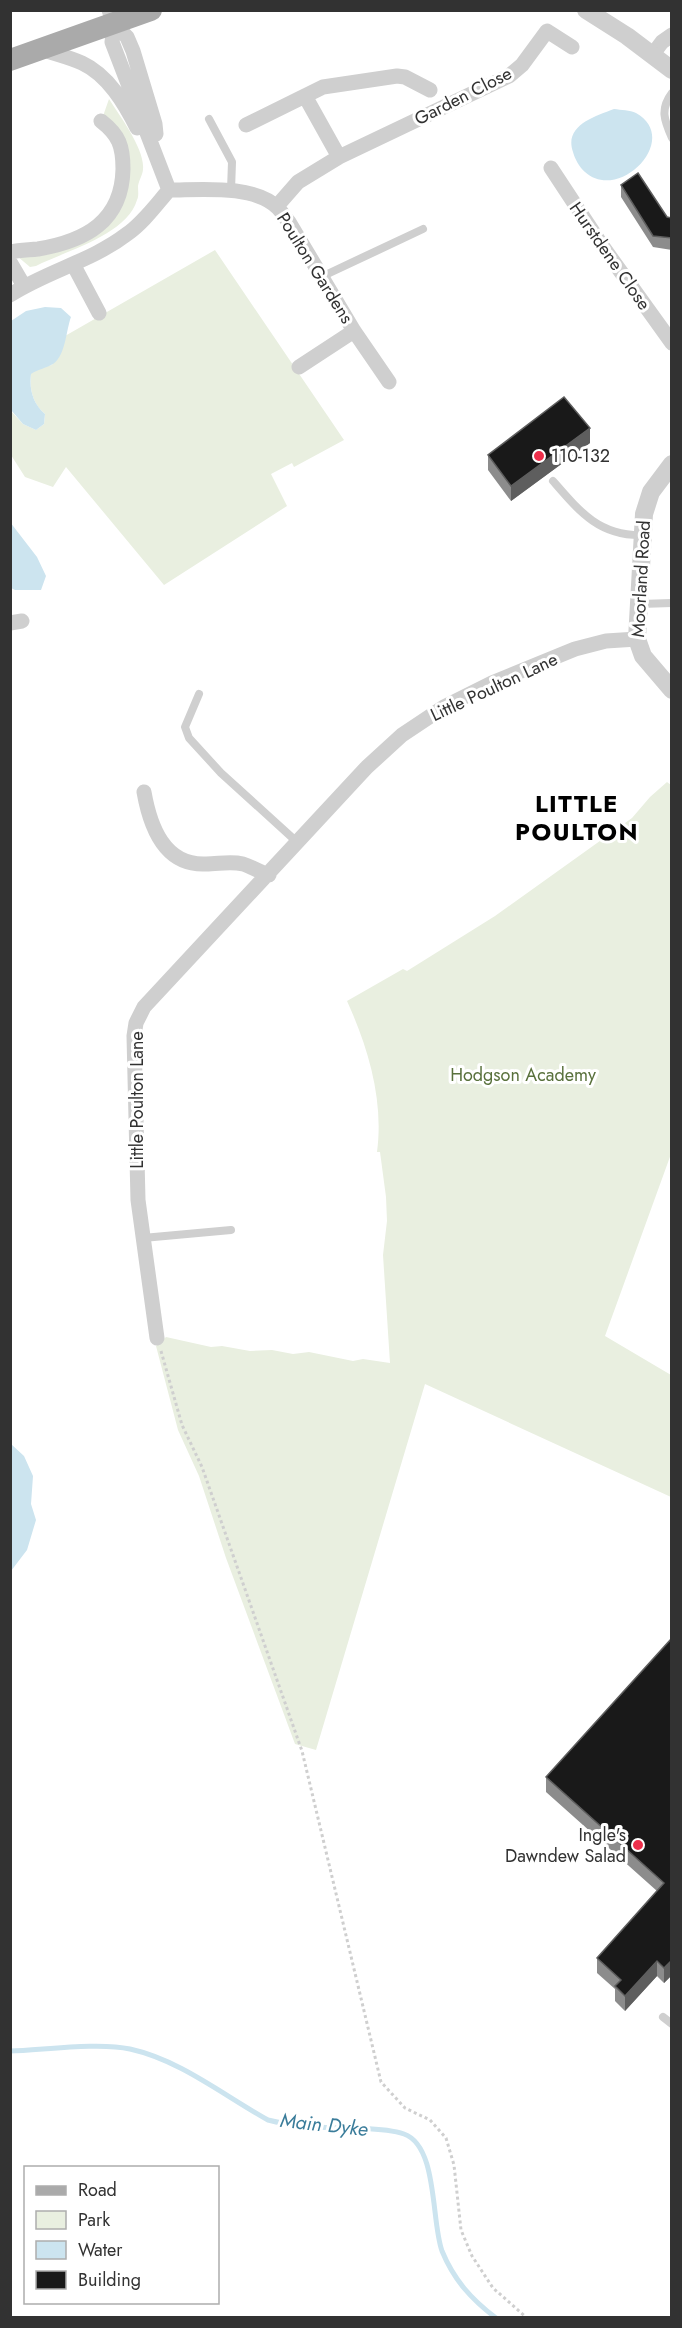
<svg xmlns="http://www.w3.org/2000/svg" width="682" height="2328" viewBox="0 0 682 2328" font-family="Jost,sans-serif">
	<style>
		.green { fill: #e9efe0 }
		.water { fill: #cce4ef }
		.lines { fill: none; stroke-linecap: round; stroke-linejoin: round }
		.stream { stroke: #cce4ef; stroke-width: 5 }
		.path { stroke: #cfcfcf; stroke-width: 3; stroke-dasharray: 3 3; stroke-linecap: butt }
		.service { stroke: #cfcfcf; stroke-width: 8 }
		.minor { stroke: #cfcfcf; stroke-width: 15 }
		.tertiary { stroke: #cfcfcf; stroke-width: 18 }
		.primary { stroke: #aaa; stroke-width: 22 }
		.wall { fill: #8c8c8c }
		.shaded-wall { fill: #5e5e5e }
		.building { fill: #191919; stroke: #5e5e5e; stroke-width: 1.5 }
		.poi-dot { fill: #ee2f4b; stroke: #fff; stroke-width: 2 }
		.labels { text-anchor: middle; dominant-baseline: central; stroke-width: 6; stroke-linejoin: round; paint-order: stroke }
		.street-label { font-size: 18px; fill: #323232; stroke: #fff }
		.poi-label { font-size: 18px; fill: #323232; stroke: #fff; text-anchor: start }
		.park-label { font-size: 18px; fill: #59713c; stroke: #fff }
		.water-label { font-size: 20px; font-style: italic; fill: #3a7c9a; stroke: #fff }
		.district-label { font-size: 24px; font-weight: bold; letter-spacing: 1.5px; fill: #000; stroke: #fff }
	</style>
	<rect width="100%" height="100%" fill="#fff"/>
	<path class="green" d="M109,99c10,16 36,50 34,70 0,5 -4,11 -5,17 0,5 1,10 -1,14 -10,35 -72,51 -101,66l-6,1 -13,-11 60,-15 49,-58 -23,-67z
		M215,250l129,190 -50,27 -2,-4 -21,11 16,32 -123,79 -98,-118 -13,20 -28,-10 -14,-22 -1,-45 13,14 13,6 8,-6 1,-10c-12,-10 -16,-25 -14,-41l9,-6 12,-2 13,-29z
		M667,782l4,3v369l-66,182 66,39v122l-246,-113 -109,366 -21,-6 -69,-186 -27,-82 -21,-46 -22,-84 10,-9 45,10 11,-1 28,5 22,-1 21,4 16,-2 44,9 10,-2 27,4 -7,-108 4,-34 -1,-24 -6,-45h-3c7,-52 -9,-105 -30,-151l56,-32 4,2 88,-55 137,-98 18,-21z"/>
	<path class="water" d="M614,109c7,1 16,1 22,4 46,26 -17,90 -51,59 -6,-5 -10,-13 -12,-20 -9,-26 20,-35 41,-43z
		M45,307l16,1 10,9c-5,13 -5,38 -18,47 -6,4 -15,5 -22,10 -2,15 2,30 14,40l-1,10 -8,6 -13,-6 -12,-14v-89l15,-10z
		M10,522l27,35 9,19 -5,14h-26l-4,-2z
		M11,1444l13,12 9,20 -2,28 5,16 -9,30 -16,21z"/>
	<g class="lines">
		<path class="stream" d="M10,2051c33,-1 89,-9 120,-2 50,11 93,46 138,71 27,7 54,8 82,8 17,1 37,0 54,6 34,12 27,87 38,117 12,29 29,48 54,67"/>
		<path class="path" d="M161,1351l21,74 20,42 100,284 79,331 24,26 25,12 16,18 8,27 7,65 11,26 21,32 34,30"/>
		<path class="service" d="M672,93c-12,16 -8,27 0,45
			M209,119l23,43 -1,28
			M321,277l102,-48
			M553,481c26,30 46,55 89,54
			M640,604l32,-1
			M199,694l-14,33 4,11 32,35 76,69
			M143,1238l88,-8
			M663,2017l9,7"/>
		<path class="minor" d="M114,24l13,13 6,14 22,73 1,10
			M41,49c14,5 28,8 41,14 26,12 43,41 55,65
			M653,54l9,-12 10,-7
			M305,96l34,61
			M246,125l77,-38 74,-11 8,1 25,13
			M551,168l52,79 69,96
			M169,190c31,0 85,-6 109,18 4,4 7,10 11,14l65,109 35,51
			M277,206l21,-24 41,-25 170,-81 13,-11 25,-34 25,16
			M10,252c10,-2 19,-2 28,-3 48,-8 84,-28 85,-80 0,-23 -4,-34 -22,-48
			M10,262l14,24
			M73,264l26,49
			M10,295c37,-24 82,-34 117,-61 16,-11 29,-29 42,-44l-57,-148 2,-18 -5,-14
			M299,367l55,-36
			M10,623l12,-2
			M144,792c6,34 20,74 62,72 13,0 24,-3 37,0 9,3 17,8 26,11
			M157,1338l-19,-138 -4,-164 2,-13 8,-16 223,-240 35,-32 42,-28 48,-24 83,-34 31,-8 31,-2"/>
		<path class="tertiary" d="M586,10l41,26 45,34
			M672,464l-21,28 -7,22 -7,125 6,17 29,34"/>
		<path class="primary" d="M10,60l141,-50"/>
	</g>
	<path class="wall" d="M621,185l46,32 5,1v32l-19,-3 -32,-50z
		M590,443l-79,58 -23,-31v-15z
		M672,1638v339l-1,-1 -7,7 -7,-7 -32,35 -10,-10v-12l-18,-16v-15l60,-67 -111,-99v-15z"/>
	<path class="shaded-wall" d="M590,428v15l-79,58v-15z
		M657,1961v15l-32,35v-15z
		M671,1961v15l-7,7v-15z"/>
	<path class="building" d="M638,173l29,44 5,1v20l-19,-2 -32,-51z
		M564,397l26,31 -79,58 -23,-31z
		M672,1638v324l-1,-1 -7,7 -7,-7 -32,35 -10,-10 6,-6 -24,-22 67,-75 -118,-106z"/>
	<g class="poi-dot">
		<circle cx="539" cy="456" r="6"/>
		<circle cx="638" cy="1845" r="6"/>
	</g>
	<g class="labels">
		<g class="street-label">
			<text transform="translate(463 96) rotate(-27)">Garden Close</text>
			<text transform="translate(610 256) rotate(55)">Hurstdene Close</text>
			<text transform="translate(315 268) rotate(58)">Poulton Gardens</text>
			<text transform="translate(641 579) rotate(-87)">Moorland Road</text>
			<text transform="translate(494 687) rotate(-25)">Little Poulton Lane</text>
			<text transform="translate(137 1100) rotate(-90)">Little Poulton Lane</text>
		</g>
		<g class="poi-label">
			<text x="551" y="456">110-132</text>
			<text x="626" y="1835" text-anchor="end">Ingle's<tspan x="626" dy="21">Dawndew Salad</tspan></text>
		</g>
		<g class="park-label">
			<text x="523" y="1075">Hodgson Academy</text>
		</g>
		<g class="water-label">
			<text transform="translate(324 2125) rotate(6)">Main Dyke</text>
		</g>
		<g class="district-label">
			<text x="577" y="803">LITTLE<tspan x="577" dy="28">POULTON</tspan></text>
		</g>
	</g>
	<rect width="682" height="2328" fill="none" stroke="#323232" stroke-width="24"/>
	<rect x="24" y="2166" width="195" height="138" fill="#ffffff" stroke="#adadad" stroke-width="1.5"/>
	<rect x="36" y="2186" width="30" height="9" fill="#aaaaaa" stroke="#adadad" stroke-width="1.5"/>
	<text x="78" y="2196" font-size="18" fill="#323232">Road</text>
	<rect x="36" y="2211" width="30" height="18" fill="#e9efe0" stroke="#adadad" stroke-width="1.5"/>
	<text x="78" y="2226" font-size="18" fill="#323232">Park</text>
	<rect x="36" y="2241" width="30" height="18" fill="#cce4ef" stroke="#adadad" stroke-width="1.5"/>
	<text x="78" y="2256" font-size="18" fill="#323232">Water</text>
	<rect x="36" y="2271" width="30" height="18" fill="#191919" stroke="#adadad" stroke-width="1.5"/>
	<text x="78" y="2286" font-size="18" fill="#323232">Building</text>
</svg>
